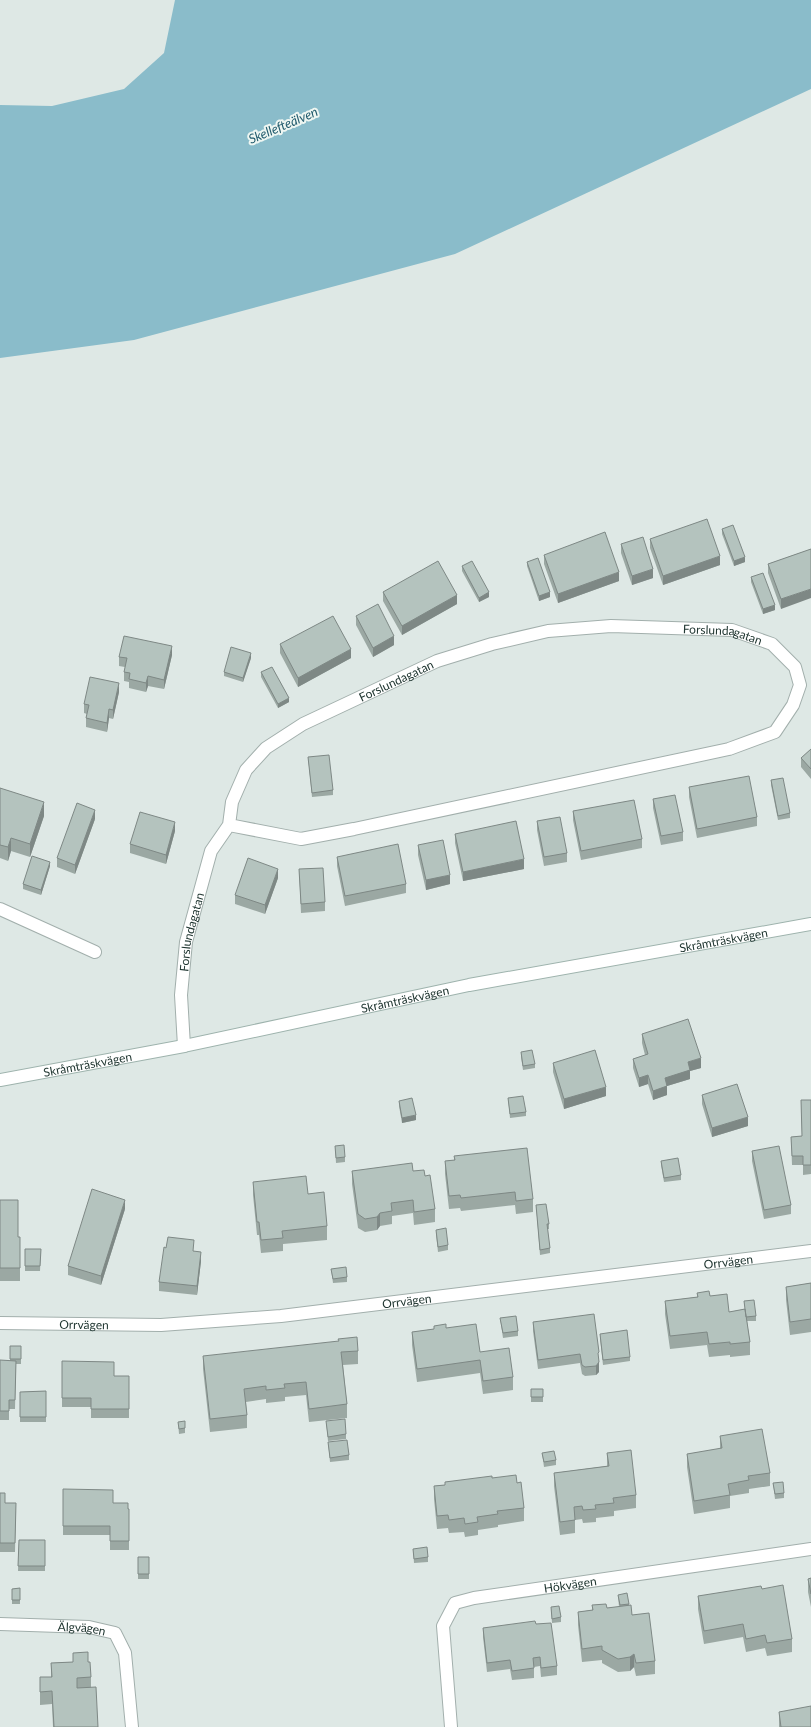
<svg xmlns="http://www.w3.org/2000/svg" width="811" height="1727" viewBox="0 0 811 1727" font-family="Lato,sans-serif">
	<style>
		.water { fill: #8abcca }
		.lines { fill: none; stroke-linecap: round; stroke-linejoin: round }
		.street-casing { stroke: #a2afac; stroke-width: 14 }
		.secondary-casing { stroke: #9eb3ad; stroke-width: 14 }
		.street { stroke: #fff; stroke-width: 12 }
		.secondary { stroke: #fff; stroke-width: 12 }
		.wall { fill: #9ba8a3 }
		.shaded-wall { fill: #7e8885 }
		.building { fill: #b4c3be; stroke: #7e8885 }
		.labels { text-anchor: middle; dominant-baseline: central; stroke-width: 4; stroke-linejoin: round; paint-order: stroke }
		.street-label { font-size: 12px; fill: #213732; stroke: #eef6f2 }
		.water-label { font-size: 13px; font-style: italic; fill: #215b6d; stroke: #eef6f2 }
	</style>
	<rect width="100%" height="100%" fill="#dee8e5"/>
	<path class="water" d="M175,0h636v89l-356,165 -321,86 -134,18v-253l52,1 72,-17 40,-36z"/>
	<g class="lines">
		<defs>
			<g id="street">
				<path d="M0,909l95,43"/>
				<path id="s1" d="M184,1046l-3,-51 5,-53 25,-91 18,-26 3,-23 14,-32 20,-22 37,-24 134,-63 55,-17 56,-13 63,-5 121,4 40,14 23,23 5,18 -7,20 -18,27 -46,17 -375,80 -53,10 -72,-14"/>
				<path id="s2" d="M0,1323l161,2 120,-9 530,-65"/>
				<path id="s3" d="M0,1624l89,3 26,6 10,20 7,74"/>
				<path id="s4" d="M451,1727l-8,-101 12,-23 19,-5 337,-49"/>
			</g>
			<g id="secondary">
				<path id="s5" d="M0,1080l184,-34 285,-61 342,-61"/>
			</g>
		</defs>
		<use href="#street" class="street-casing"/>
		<use href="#secondary" class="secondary-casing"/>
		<use href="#street" class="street"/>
		<use href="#secondary" class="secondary"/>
	</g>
	<path class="wall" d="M722,529l23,33 -11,4 -12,-32z
		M650,539l70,26 -57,20 -13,-37z
		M621,544l32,34 -21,7 -11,-32z
		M811,549l-30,60 -13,-36v-9z
		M544,555l75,26 -61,22 -14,-39z
		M527,562l23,35 -11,4 -12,-35z
		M462,566l27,31 -10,5 -17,-31z
		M751,577l24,33 -12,4 -12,-32z
		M383,592l74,12 -55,31 -19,-34z
		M356,616l38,29 -21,12 -17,-32z
		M280,644l71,14 -53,29 -18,-34z
		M172,655l-8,34 -16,-3 -2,6 -17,-4v-6l-5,-1v-9l1,-5 -6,-1v-9z
		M251,658l-8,24 -19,-6v-4z
		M261,672l28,30 -11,6 -17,-31z
		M119,692l-6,27 -4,-1 -2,14 -21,-5v-9l1,-4 -3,-1v-9z
		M811,749v30l-10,-12v-9z
		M308,757l25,33v5l-21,2z
		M771,780l19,33v5l-12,2 -7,-35z
		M689,787l68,30v9l-60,12 -8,-41z
		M0,788l44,28 -14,41 -19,-6 -3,10 -8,-3z
		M653,799l30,33v9l-22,4 -8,-37z
		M573,811l69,28v9l-61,12 -8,-40z
		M95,819l-20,55 -18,-7v-9z
		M537,821l30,32v9l-23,4 -7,-36z
		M175,831l-9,33 -36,-11v-9z
		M455,834l69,35 -61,12 -8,-38z
		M418,845l32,39 -24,6 -8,-35z
		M337,857l69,27v9l-61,13 -8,-40z
		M50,866l-9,29 -18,-6v-5z
		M299,869l26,33v9l-24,2z
		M278,878l-13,36 -30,-10v-9z
		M642,1034l59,34 -11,3v8l-23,7v9l-14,5 -5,-16 -9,3 -6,-19v-9l12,-4 -3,-12z
		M521,1052l14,12v4l-12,2 -2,-13z
		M553,1063l53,33 -42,13 -11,-37z
		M702,1095l46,31 -36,11 -10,-33z
		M508,1098l18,14v4l-16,2z
		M801,1100h10v74l-8,1v-10h-11l-1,-28 11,-1z
		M399,1101l17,19 -14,3 -3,-17z
		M335,1146l10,11v5l-9,1z
		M752,1151l39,54v9l-27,5 -12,-58z
		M454,1156l79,43v13l-17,2 -1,-9 -54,6 -1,-3 -11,1 -4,-35v-13l9,-1z
		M661,1161l20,14v5l-17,2 -3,-17z
		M352,1171h61l12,5 10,33v13l-21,3 -1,-12 -21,3v8l-12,2 -3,4 -12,2 -7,-4 -6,-44z
		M253,1182l55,12 19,32v14l-44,4v7l-22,2 -2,-18h-2l-4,-40z
		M0,1200l18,37h2v44h-20z
		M536,1205l13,19v5h-2l3,19v5l-10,2z
		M125,1209l-24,76 -33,-10v-9z
		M436,1230l12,15v5l-10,2 -2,-18z
		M25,1249h16l-1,22h-15z
		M194,1251l7,10 -4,34 -38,-4v-9z
		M331,1269l16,8v5l-14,1z
		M811,1283v49l-21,3 -4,-35v-13z
		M697,1293l13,3 19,16 16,-3 -1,-8 12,15v5h-9l3,21v13l-20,2v-2l-21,2 -2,-12 -37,4 -5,-35v-13l32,-4z
		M500,1318l18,13v5l-15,2z
		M533,1322l66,39v11l-3,3 -11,1 -3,-2 -2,-11 -42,6 -5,-38z
		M434,1326l12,2 34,24 33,25v13l-30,4 -3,-21 -63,9 -5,-37v-13l22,-3z
		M600,1334l30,23v4l-27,4 -3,-27z
		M10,1346h11v18h-5l-1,45h-6v11h-9v-60l10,1z
		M358,1351v13l-15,1 4,39v14l-38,4 -3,-27 -21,2v4l-19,2v-4l-20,3 1,13v13l-37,4 -7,-63v-13z
		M62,1361l52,15h15v42h-38v-11h-29z
		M531,1389h12v13h-12z
		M46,1391v31h-26v-30z
		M326,1421l20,13v5l-18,2z
		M178,1422l7,6v5l-6,1z
		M720,1436l50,37v13l-21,3v4l-19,3v12l-36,6 -7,-47v-13l33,-5z
		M328,1442l21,13v5l-19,2z
		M542,1453l14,7v5l-12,2z
		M607,1453l29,42v13l-22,3v5l-18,2v4l-13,1 -1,-4 -7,1v13l-15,2 -6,-49v-13l53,-7z
		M492,1478l25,5 7,25v13l-26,4v2l-20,3v5l-13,2 -1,-5 -15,1 -1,-5 -11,1 -3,-30v-13l11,-1v-3z
		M773,1483l11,10v5l-9,1z
		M63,1489l50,14 16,6v41h-19v-15h-47z
		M0,1493l5,10h11l-1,49h-15z
		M19,1540h26v31h-27z
		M413,1549l15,8v5l-14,1z
		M138,1557h11v22h-11z
		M811,1578v29l-3,-15v-13z
		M20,1588v16h-8v-15z
		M762,1589l30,50v13l-25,4 -2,-8 -19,4 -3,-15 -39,7 -6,-35v-13z
		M618,1595l11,9 3,11 23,46v13l-19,2 -2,-9 -4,4 -12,1 -16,-9v-3l-20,2 -4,-37v-13l14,-2v-5l15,3 12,-1z
		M551,1607l10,10v5l-9,1z
		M536,1624l21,42v9l-16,2 -1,-11 -6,1v11l-22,2 -2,-11 -23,3 -4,-35v-9z
		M73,1653l15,9 3,15v10l7,40h-45l-1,-23 -12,1v-28h11v-14l22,-1z
		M779,1712l32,15h-32z"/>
	<path class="shaded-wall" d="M720,556v9l-57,20v-9z
		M745,557v5l-11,4v-5z
		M653,569v9l-21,7v-9z
		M619,572v9l-61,22v-9z
		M811,589v9l-30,11v-10z
		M489,592v5l-10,5v-4z
		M550,592v5l-11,4v-5z
		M457,595v9l-55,31v-9z
		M775,605v5l-12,4v-5z
		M394,636v9l-21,12v-9z
		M172,646v9l-8,34v-9z
		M351,649v9l-53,29v-9z
		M251,653v5l-8,24v-4z
		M148,676v10l-2,6v-9z
		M119,683v9l-6,27v-9z
		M289,698v4l-11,6v-4z
		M109,709v9l-2,14v-9z
		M44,802v14l-14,41v-13z
		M95,810v9l-20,55v-9z
		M175,822v9l-9,33v-9z
		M11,838v13l-3,10v-14z
		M524,859v10l-61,12v-9z
		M50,862v4l-9,29v-5z
		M278,869v9l-13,36v-9z
		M450,875v9l-24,6v-10z
		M701,1058v10l-11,3v8l-23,7v9l-14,5v-9l12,-13 23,-16z
		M648,1075v9l-9,3v-9z
		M606,1087v9l-42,13v-10z
		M416,1115v5l-14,3v-5z
		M748,1117v9l-36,11v-9z
		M125,1200v9l-24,76v-9z
		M380,1213v13l-3,4v-13z
		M201,1252v9l-4,34v-9z
		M599,1362v10l-3,3v-9z
		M634,1654v13l-4,4v-14z"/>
	<path class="building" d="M707,519l13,37 -57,20 -13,-37z
		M733,525l12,32 -11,4 -12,-32z
		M605,532l14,40 -61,22 -14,-39z
		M643,537l10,32 -21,7 -11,-32z
		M811,549v40l-30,10 -13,-35z
		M538,558l12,34 -11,4 -12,-34z
		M438,561l19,34 -55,31 -19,-34z
		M472,561l17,31 -10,6 -17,-32z
		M763,573l12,32 -12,4 -12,-32z
		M378,604l16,32 -21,12 -17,-32z
		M333,616l18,33 -53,29 -18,-34z
		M124,636l48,10 -8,34 -16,-4 -2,7 -17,-4 1,-6 -6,-1 3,-14 -8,-1z
		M231,647l20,6 -8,25 -19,-6z
		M272,667l17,31 -11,6 -17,-32z
		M90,677l29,6 -6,27 -4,-1 -2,14 -21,-5 3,-13 -5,-1z
		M811,749v20l-10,-11z
		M329,755l4,35 -21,3 -4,-36z
		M749,776l8,41 -60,12 -8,-42z
		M783,778l7,35 -12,3 -7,-36z
		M0,788l44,14 -14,42 -19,-6 -3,9 -8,-2z
		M675,795l8,37 -22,4 -8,-37z
		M634,800l8,39 -61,12 -8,-40z
		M77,803l18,7 -20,55 -18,-7z
		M140,812l35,10 -9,33 -36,-11z
		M560,817l7,36 -23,4 -7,-36z
		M516,821l8,38 -61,13 -8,-38z
		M443,840l7,35 -24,5 -8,-35z
		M398,844l8,40 -61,12 -8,-39z
		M32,856l18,6 -9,28 -18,-6z
		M248,858l30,11 -13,36 -30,-10z
		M323,868l2,34 -24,2 -2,-35z
		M688,1019l13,39 -13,4 2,8 -25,8 2,8 -14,5 -5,-16 -9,3 -6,-19 15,-5 -6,-20z
		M532,1050l3,14 -12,2 -2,-14z
		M595,1050l11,37 -42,12 -11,-36z
		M737,1084l11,33 -36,11 -10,-33z
		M523,1096l3,16 -16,2 -2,-16z
		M412,1098l4,17 -14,3 -3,-17z
		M801,1100h10v65h-8v-9h-11l-1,-19 11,-1z
		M344,1145l1,12 -9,1 -1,-12z
		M779,1146l12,59 -27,5 -12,-59z
		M527,1148l6,51 -17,2 -1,-9 -54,6 -1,-3 -11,1 -4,-35 10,-1 -1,-4z
		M678,1158l3,17 -17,3 -3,-17z
		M412,1163l1,8 11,-1 1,6 5,-1 5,34 -21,3 -1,-12 -22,3 1,8 -12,2 -3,4 -12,2 -7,-5 -6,-43z
		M306,1176l2,18 16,-2 3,34 -45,5 1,7 -22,2 -2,-18h-2l-4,-40z
		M92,1189l33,11 -24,76 -33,-10z
		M0,1200h18v37h2v31h-20z
		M546,1204l3,20h-2l3,24 -10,2 -4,-45z
		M446,1228l2,17 -10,2 -2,-17z
		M168,1237l26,3 -1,11 8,1 -4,34 -38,-4 5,-35 2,1z
		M25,1249h16l-1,17h-15z
		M346,1267l1,10 -14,2 -2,-10z
		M811,1283v36l-21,3 -4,-35z
		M709,1291l1,5 17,-2 2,18 16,-3 5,33 -20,2v-2l-21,2 -2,-12 -37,4 -5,-35 33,-4 -1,-4z
		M754,1300l2,16 -10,1 -2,-16z
		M594,1314l5,38 -1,1 1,9 -3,4 -11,1 -3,-2 -2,-11 -42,6 -5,-38z
		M516,1316l2,15 -15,2 -3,-15z
		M446,1324v4l30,-4 4,28 29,-4 4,29 -30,4 -3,-21 -63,9 -5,-37 22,-3v-3z
		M627,1330l3,27 -27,3 -3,-26z
		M357,1337l1,14 -17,1 6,52 -38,5 -3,-27 -22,2 1,4 -19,2v-4l-22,3 3,26 -37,4 -7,-63 136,-15 -1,-2z
		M10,1346h11v13h-11z
		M0,1360l16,1 -1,39h-6v11h-9z
		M62,1361l52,1v14h15v33h-38v-11h-29z
		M531,1389h12v8h-12z
		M46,1391v26h-26v-25z
		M345,1419l1,15 -18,3 -2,-16z
		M185,1421v7l-6,1 -1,-7z
		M762,1429l8,44 -22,3 1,4 -21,4 2,11 -36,6 -7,-47 35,-6 -2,-12z
		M347,1440l2,15 -19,3 -2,-16z
		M631,1450l5,45 -23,3 1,5 -19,2 1,4 -13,1 -1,-4 -8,1 1,13 -15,2 -6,-49 55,-7 -2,-13z
		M554,1451l2,9 -12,2 -2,-9z
		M516,1475l1,8 4,-1 3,26 -27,3 1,3 -21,3 1,5 -13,2 -1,-6 -15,2 -1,-5 -11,1 -3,-30 11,-1v-3l47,-6v2z
		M783,1482l1,11 -9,1 -2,-11z
		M63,1489l50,1v13h15v6h1v32h-19v-15h-47z
		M0,1493h5v10h11l-1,40h-15z
		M19,1540h26v26h-27z
		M427,1547l1,10 -14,2 -1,-10z
		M138,1557h11v17h-11z
		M811,1578v16l-3,-15z
		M783,1585l9,54 -25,4 -2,-8 -19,4 -3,-15 -39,7 -6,-35 63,-10 1,3z
		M20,1588v12h-8v-11z
		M627,1593l2,11 -9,1 -2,-10z
		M606,1604l1,4 24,-3 1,10 17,-2 6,48 -19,2 -2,-9 -4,3 -12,2 -16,-9v-4l-20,3 -4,-37 15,-2 -1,-5z
		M559,1606l2,11 -9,2 -1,-12z
		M535,1621l1,3 15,-1 6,43 -16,2 -1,-11 -7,1 1,10 -22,3 -2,-11 -23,3 -4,-35z
		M88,1652v10h2l1,15 -14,1v10l19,-1 2,40h-44l-2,-36 -12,1v-15h12l-1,-14 22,-1v-9z
		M811,1706v21h-30l-2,-15z"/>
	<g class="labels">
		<g class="street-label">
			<text stroke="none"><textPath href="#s1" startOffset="801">Forslundagatan</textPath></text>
			<text stroke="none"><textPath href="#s1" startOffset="465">Forslundagatan</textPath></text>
			<text stroke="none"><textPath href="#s1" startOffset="115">Forslundagatan</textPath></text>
			<text stroke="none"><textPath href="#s5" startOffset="737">Skråmträskvägen</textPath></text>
			<text stroke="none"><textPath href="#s5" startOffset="413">Skråmträskvägen</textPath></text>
			<text stroke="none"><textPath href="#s5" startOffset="89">Skråmträskvägen</textPath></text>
			<text stroke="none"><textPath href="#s2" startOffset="732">Orrvägen</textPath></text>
			<text stroke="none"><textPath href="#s2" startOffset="408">Orrvägen</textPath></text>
			<text stroke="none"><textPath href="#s2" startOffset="84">Orrvägen</textPath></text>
			<text stroke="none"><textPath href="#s4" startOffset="244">Hökvägen</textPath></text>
			<text stroke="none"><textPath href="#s3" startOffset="82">Älgvägen</textPath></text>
		</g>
		<g class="water-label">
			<text transform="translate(283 125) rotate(-23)">Skellefteälven</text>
		</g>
	</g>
</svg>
